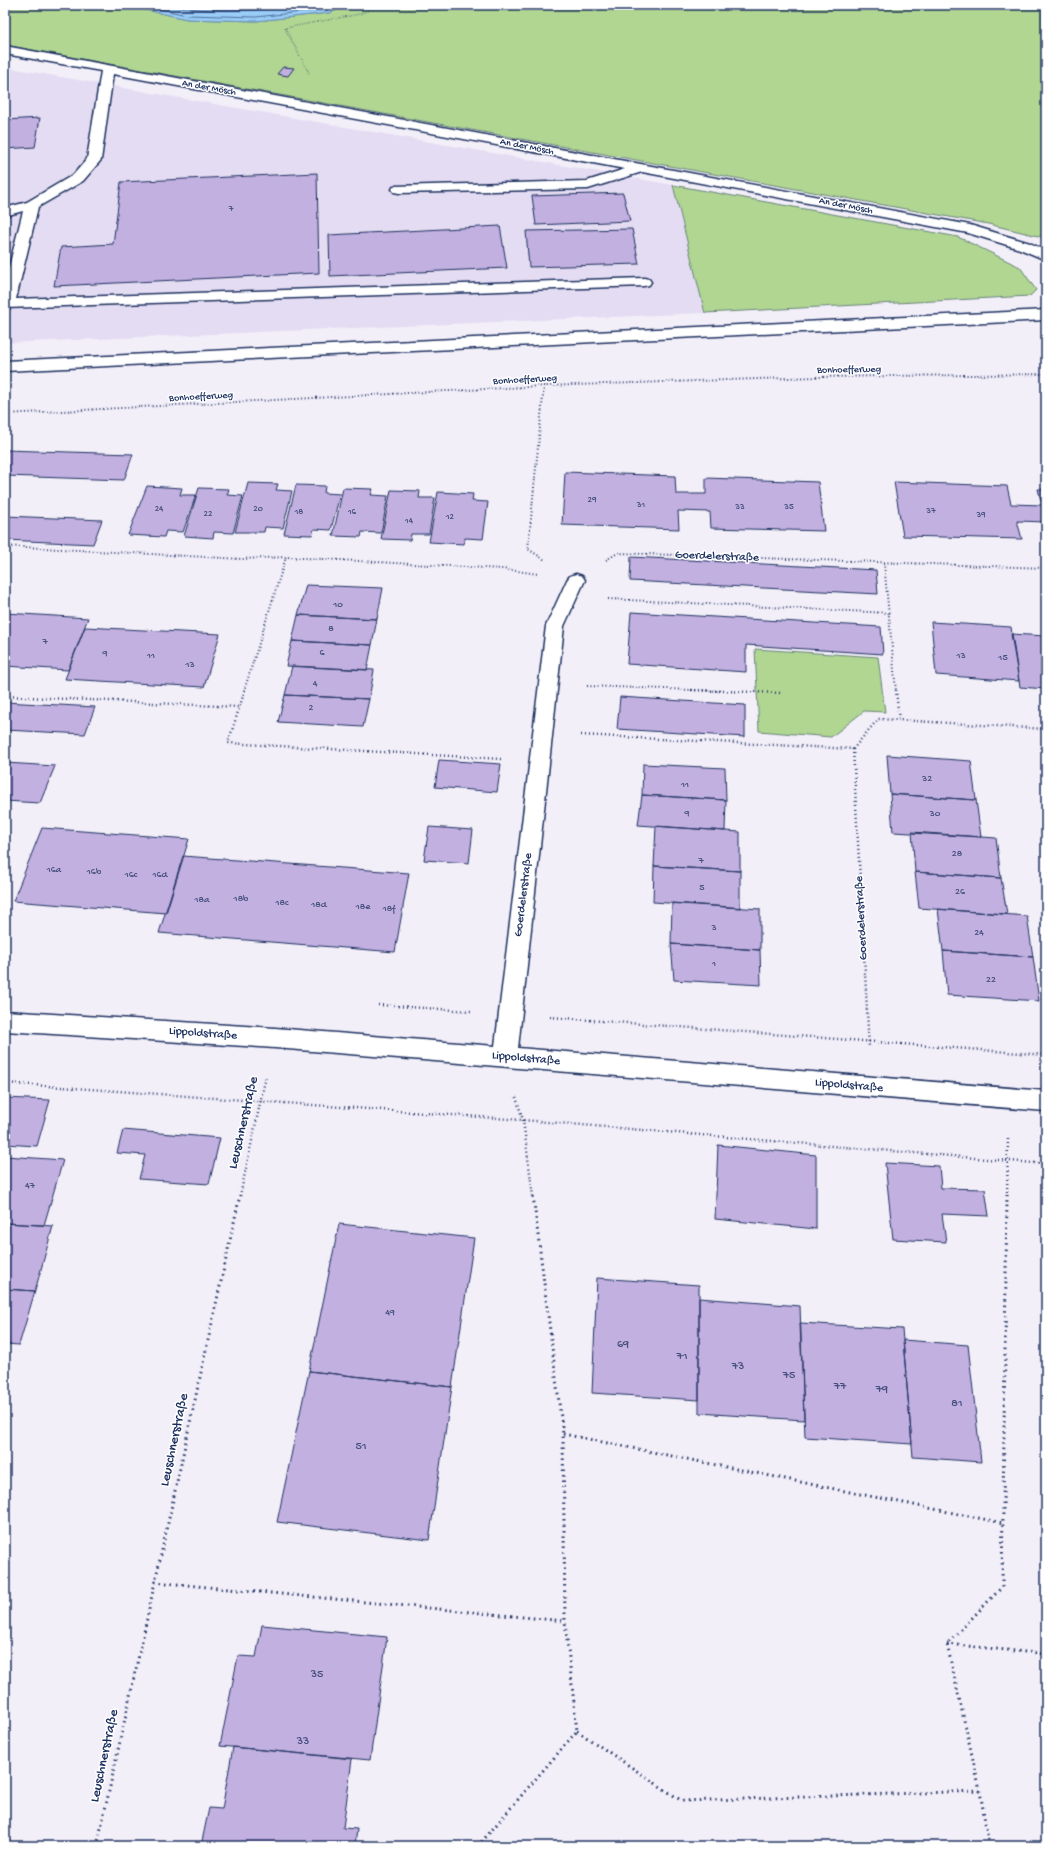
<svg xmlns="http://www.w3.org/2000/svg" width="1051" height="1851" viewBox="0 0 1051 1851" font-family="'Gochi Hand',sans-serif">
	<style>
		.built { fill: #e4dcf2 }
		.green { fill: #b0d692; stroke: #668278 }
		.water { fill: #99ccf6; stroke: #678db9 }
		.lines { fill: none; stroke-linecap: round; stroke-linejoin: round }
		.shore { stroke: #4d6e9b; stroke-width: 1 }
		.building { fill: #c2b0e0; stroke: #1b2f5e }
		.minor-casing { stroke: #1b2f5e; stroke-width: 3 }
		.path-far3 { stroke: #1b2f5e; stroke-width: 1.5; stroke-dasharray: 0.5 2; stroke-linecap: butt }
		.path-far2 { stroke: #1b2f5e; stroke-width: 2; stroke-dasharray: 1 2.5; stroke-linecap: butt }
		.path-far1 { stroke: #1b2f5e; stroke-width: 2.5; stroke-dasharray: 1 3; stroke-linecap: butt }
		.path { stroke: #1b2f5e; stroke-width: 3; stroke-dasharray: 1.5 4; stroke-linecap: butt }
		.minor { fill: #fff; fill-rule: evenodd }
		.labels { text-anchor: middle; dominant-baseline: central; stroke-width: 3; stroke-linejoin: round; paint-order: stroke }
		.far-number-label { font-size: 9px; fill: #454f7e }
		.far-street-label { font-size: 10px; fill: #1b2f5e; stroke: #fff }
		.number-label { font-size: 10px; fill: #454f7e }
		.street-label { font-size: 12px; fill: #1b2f5e; stroke: #fff }
		.near-number-label { font-size: 12px; fill: #454f7e }
		.near-street-label { font-size: 14px; fill: #1b2f5e; stroke: #fff }
	</style>
	<rect width="100%" height="100%" fill="#f3eff9"/>
	<filter id="ink" filterUnits="userSpaceOnUse"><feTurbulence type="fractalNoise" baseFrequency=".025" numOctaves="2"/><feDisplacementMap in="SourceGraphic" scale="8" xChannelSelector="R" yChannelSelector="G"/><feConvolveMatrix kernelMatrix="1 2 1 2 8 2 1 2 1" color-interpolation-filters="sRGB"/></filter>
	<g filter="url(#ink)">
		<path class="built" d="M5,67l668,118 32,128 -700,30z"/>
		<path class="green" d="M5,5h119l63,14 69,2 73,-8 20,-8h697v233l-58,-14 -983,-179z
			M673,185l285,52 62,30 16,23 -6,6 -325,17z
			M755,649l123,8 7,55 -21,-1 -33,26 -72,-6z"/>
		<path class="water" d="M124,5h225l-20,8 -73,8 -69,-2z"/>
		<g class="lines">
			<path class="shore" d="M141,5l46,10 69,2 72,-8 10,-4
				M165,5c51,9 101,5 153,0"/>
		</g>
		<path class="building" d="M283,67l11,1 -6,8 -11,-2z
			M40,118l-5,29 -30,2v-29z
			M317,173l2,100 -265,13 7,-39 52,-3 8,-62z
			M623,193l7,28 -94,4 -4,-29z
			M500,226l7,42 -177,8 -1,-41z
			M632,229l7,35 -110,3 -3,-36z
			M5,450l128,4 -9,26 -119,-4z
			M565,472l110,4 1,18h30v-16l112,4 6,49 -113,-3 -1,-16 -32,-1 1,18 -117,-4z
			M894,482l113,4 4,18 31,1 -4,-16h8v33l-29,-1 5,18 -119,-3z
			M248,483l30,1 -2,6 16,1 -9,37 -18,-1 -1,5h-29z
			M296,485l29,1 -1,7 16,1 -9,36 -17,-1 -2,6 -28,-1z
			M147,486l35,2 -2,7h16l-13,37 -17,-1 -2,6 -36,-2z
			M199,488l30,1 -2,6 16,1 -10,37 -19,-1 -1,6 -29,-2z
			M343,488l30,1 -2,6 17,1 -7,37 -19,-1 -1,5 -28,-1z
			M391,490l29,1 -1,7h16l-6,36h-18l-1,6 -29,-1z
			M438,492l35,2 -1,7 16,1 -5,37 -18,-1 -1,6 -35,-2z
			M5,516l97,4 -9,24 -88,-4z
			M631,557l245,13 2,24 -248,-13z
			M306,585l77,3 -6,31 -79,-4z
			M631,612l250,15 2,27 -137,-9v27l-119,-8z
			M5,613l83,5 -20,52 -63,-4z
			M298,615l79,4 -5,26 -80,-4z
			M931,622l80,5 8,54 -83,-6z
			M85,627l135,7 -16,53 -139,-8z
			M1011,634l35,2v53l-26,-2z
			M292,641l80,4 -5,25 -81,-4z
			M292,666l82,4 -5,29 -84,-4z
			M285,695l84,4 -6,28 -85,-5z
			M620,697l125,8v32l-128,-8z
			M5,702l90,5 -10,27 -80,-4z
			M887,755l84,6 5,39 -86,-6z
			M439,760l62,4 -4,28 -62,-5z
			M5,763l50,3 -15,37 -35,-2z
			M643,764l82,4 1,32 -84,-5z
			M890,794l86,6 5,37 -88,-5z
			M642,795l84,5 -1,31 -87,-6z
			M656,826l84,6v39l-86,-5z
			M429,827l44,3 -4,33 -45,-3z
			M42,828l147,11 -23,74 -153,-12z
			M912,832l84,6 5,40 -86,-6z
			M183,856l226,17 -14,79 -236,-19z
			M654,866l86,5v37l-87,-6z
			M915,872l86,6 6,36 -88,-6z
			M672,903l88,6v41l-89,-6z
			M938,909l89,7 6,41 -90,-6z
			M671,944l89,6 1,35 -87,-5z
			M943,951l90,6 6,44 -92,-6z
			M5,1098l45,2 -13,46 -32,-2z
			M123,1130l97,8 -11,46 -70,-5 6,-24 -28,-2z
			M718,1145l98,10v74l-101,-10z
			M5,1156l58,4 -19,65 -39,-2z
			M885,1163l54,3 2,22 44,1 4,27 -47,-2 4,28 -53,-3z
			M5,1223l48,3 -18,65 -30,-2z
			M339,1224l135,14 -22,149 -143,-16z
			M597,1278l102,7v115l-107,-7z
			M5,1289l30,2 -16,54 -14,-1z
			M699,1298l101,8 4,114 -105,-7z
			M800,1323l102,6 10,115 -107,-7z
			M903,1340l65,5 13,117 -68,-5z
			M309,1371l143,16 -23,153 -152,-18z
			M262,1625l125,12 -17,123 -150,-14 18,-90 18,1z
			M233,1747l119,12 -9,69 14,1 -2,17h-154l8,-38 13,1z"/>
		<g class="lines">
			<defs>
				<path id="minor" d="M5,46l965,179 60,18 16,8v9l-26,-11 -52,-16 -326,-61 -54,17 -189,4 -5,-1 -2,-3 2,-3 193,-5 38,-12 -512,-95 -12,86 -18,21 -45,26 -22,92 628,-21 5,1 2,3 -2,3 -5,1 -639,22v-25l18,-72 -18,5v-8l22,-6 46,-27 14,-16 14,-88 -96,-17z
					M1046,310v10l-1041,51v-10z
					M576,574l6,2 3,4 -21,46 -46,422 528,43v20l-771,-63 -270,-17v-20l270,17 220,18 51,-420 21,-46 3,-4z"/>
			</defs>
			<use href="#minor" class="minor-casing"/>
			<path class="path-far3" d="M309,73l-24,-45 75,-14 19,-9"/>
			<path class="path-far2" d="M544,386l-16,163 17,11
				M5,414l539,-28 274,-9 228,-3
				M5,546l237,13 44,-2 217,12 35,5
				M606,560l12,-7 428,15
				M884,563l12,128
				M608,599l281,14
				M587,686l132,5
				M244,691l42,-134"/>
			<path class="path-far1" d="M245,690l-17,53 274,16
				M691,690l92,3
				M896,690l3,30 147,9
				M5,696l234,11
				M581,735l272,14 25,-30 21,1
				M853,749l16,299
				M378,1005l93,6
				M550,1017l496,38
				M5,1083l518,37 523,44
				M516,1097l7,23 10,76
				M240,1196l26,-120
				M1007,1196l1,-59"/>
			<path class="path" d="M563,1434l440,89
				M155,1582l410,39
				M947,1644l99,10
				M577,1731l105,70 298,-10
				M97,1846l143,-651
				M478,1846l99,-115 -12,-110 -2,-187 -30,-239
				M989,1846l-9,-55 -33,-147 55,-57 5,-392"/>
			<use href="#minor" class="minor"/>
		</g>
	</g>
	<g class="labels">
		<g class="far-number-label">
			<text x="231" y="209">7</text>
			<text x="592" y="500">29</text>
			<text x="641" y="505">31</text>
			<text x="740" y="507">33</text>
			<text x="789" y="507">35</text>
			<text x="159" y="509">24</text>
			<text x="258" y="509">20</text>
			<text x="931" y="511">37</text>
			<text x="299" y="512">18</text>
			<text x="352" y="512">16</text>
			<text x="208" y="514">22</text>
			<text x="981" y="515">39</text>
			<text x="450" y="517">12</text>
			<text x="409" y="521">14</text>
		</g>
		<g class="far-street-label">
			<text transform="translate(209 88) rotate(10)">An der Mösch</text>
			<text transform="translate(527 147) rotate(11)">An der Mösch</text>
			<text transform="translate(846 206) rotate(11)">An der Mösch</text>
			<text transform="translate(849 370) rotate(-1)">Bonhoefferweg</text>
			<text transform="translate(525 380) rotate(-3)">Bonhoefferweg</text>
			<text transform="translate(201 397) rotate(-3)">Bonhoefferweg</text>
		</g>
		<g class="number-label">
			<text x="338" y="605">10</text>
			<text x="331" y="629">8</text>
			<text x="45" y="642">7</text>
			<text x="322" y="653">6</text>
			<text x="105" y="654">9</text>
			<text x="151" y="656">11</text>
			<text x="961" y="656">13</text>
			<text x="1003" y="658">15</text>
			<text x="190" y="665">13</text>
			<text x="315" y="684">4</text>
			<text x="311" y="708">2</text>
			<text x="927" y="779">32</text>
			<text x="685" y="785">11</text>
			<text x="687" y="814">9</text>
			<text x="935" y="814">30</text>
			<text x="957" y="854">28</text>
			<text x="701" y="861">7</text>
			<text x="54" y="870">16a</text>
			<text x="94" y="872">16b</text>
			<text x="131" y="875">16c</text>
			<text x="160" y="875">16d</text>
			<text x="702" y="888">5</text>
			<text x="960" y="892">26</text>
			<text x="241" y="899">18b</text>
			<text x="202" y="900">18a</text>
			<text x="282" y="903">18c</text>
			<text x="319" y="905">18d</text>
			<text x="363" y="907">18e</text>
			<text x="389" y="909">18f</text>
			<text x="714" y="928">3</text>
			<text x="979" y="933">24</text>
			<text x="714" y="964">1</text>
			<text x="991" y="980">22</text>
			<text x="30" y="1186">47</text>
			<text x="390" y="1313">49</text>
		</g>
		<g class="street-label">
			<text transform="translate(717 557) rotate(2)">Goerdelerstraße</text>
			<text transform="translate(524 895) rotate(-83)">Goerdelerstraße</text>
			<text transform="translate(862 918) rotate(-93)">Goerdelerstraße</text>
			<text transform="translate(203 1034) rotate(4)">Lippoldstraße</text>
			<text transform="translate(526 1059) rotate(5)">Lippoldstraße</text>
			<text transform="translate(849 1086) rotate(5)">Lippoldstraße</text>
		</g>
		<g class="near-number-label">
			<text x="623" y="1345">69</text>
			<text x="682" y="1357">71</text>
			<text x="738" y="1367">73</text>
			<text x="789" y="1376">75</text>
			<text x="840" y="1387">77</text>
			<text x="882" y="1390">79</text>
			<text x="957" y="1404">81</text>
			<text x="361" y="1447">51</text>
			<text x="317" y="1675">35</text>
			<text x="303" y="1742">33</text>
		</g>
		<g class="near-street-label">
			<text transform="translate(244 1123) rotate(-77)">Leuschnerstraße</text>
			<text transform="translate(175 1440) rotate(-78)">Leuschnerstraße</text>
			<text transform="translate(105 1756) rotate(-78)">Leuschnerstraße</text>
		</g>
	</g>
	<rect width="1051" height="1851" fill="none" stroke="#fff" stroke-width="20"/>
	<rect x="10" y="10" width="1031" height="1831" fill="none" stroke="#1b2f5e" stroke-width="1.5" filter="url(#ink)"/>
</svg>
